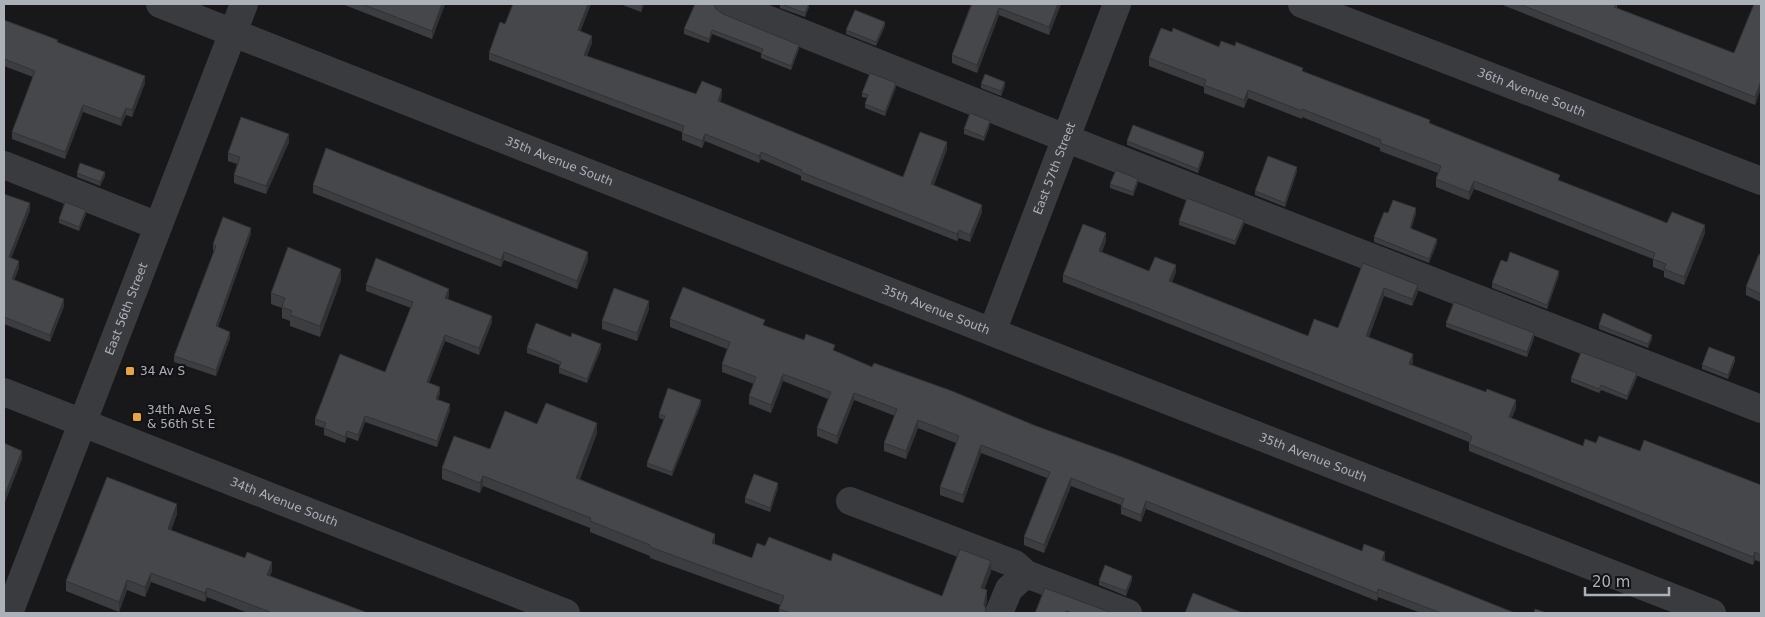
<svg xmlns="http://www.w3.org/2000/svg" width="1765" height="617" viewBox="0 0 1765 617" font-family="'DejaVu Sans',sans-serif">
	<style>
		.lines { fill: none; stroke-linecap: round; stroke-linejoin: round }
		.minor { stroke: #3a3b3f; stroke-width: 28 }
		.wall { fill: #3b3d40 }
		.shaded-wall { fill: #303234 }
		.building { fill: #45474a; stroke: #303234 }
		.poi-dot { fill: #e8a343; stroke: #131315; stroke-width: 2 }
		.labels { text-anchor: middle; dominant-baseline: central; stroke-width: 4.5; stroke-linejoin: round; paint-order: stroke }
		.street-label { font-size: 12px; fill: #abb1b9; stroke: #131315 }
		.poi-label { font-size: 12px; fill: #abb1b9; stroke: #131315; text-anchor: start }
	</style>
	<rect width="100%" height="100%" fill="#18181a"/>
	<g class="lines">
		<g class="minor">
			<path id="s1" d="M160,4l832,328 720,281"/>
			<path d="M729,4l369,147 663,258"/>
			<path id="s2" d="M1302,4l459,177"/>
			<path d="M4,165l154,61"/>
			<path id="s3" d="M992,332l125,-328"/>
			<path id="s4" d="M4,392l562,221"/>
			<path d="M850,501l165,63 11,10"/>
			<path id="s5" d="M9,613l235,-609"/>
			<path d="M999,613l10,-24 17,-15 102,39"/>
		</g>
	</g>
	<path class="wall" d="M342,4h103l-13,35z
		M513,4h78l-11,27 12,12 -5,13 109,38 26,2 -2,6 183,75 44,-28 -13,36 48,27 -12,30 -11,-4 -2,3 -156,-61v-4l-40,-17 -2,4 -54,-22 -3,7 -20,-8v-8l-193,-72v-7l16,-29z
		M620,4h24l-3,8z
		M780,4h29v3l-4,10 -25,-9z
		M971,4h90l-12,31 -50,-20 -22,58 -25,-10v-8z
		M1500,4h117v4l117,45 27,-49v84l-6,17z
		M716,9l7,5 76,35 -8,21 -30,-12v-5l-49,-19 -3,9 -25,-9v-5z
		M4,20l54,22 87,41 -13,34 -6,-2 -5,11 -38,-14 -18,47 -53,-20v-7l21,-55 -29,-11z
		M885,26l-9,20 -30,-12v-4z
		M1172,32l131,40 127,51 130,58 107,42 38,10 -21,52 -20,-8v-6l-11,-4v-8l-179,-70 -5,11 -33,-13v-8l2,-6 -58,-22v-3l-78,-31v2l-54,-21 -4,10 -40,-15v-6l-55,-21v-8z
		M981,84l24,2 -4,10 -20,-8z
		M896,87l-11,29 -20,-8v-4l2,-6 -5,-1v-4z
		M990,125l-6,16 -20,-7v-5z
		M1127,141l77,15 -6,17 -71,-28z
		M289,142l-23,52 -32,-11v-8l3,-11 -9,-3v-8z
		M1297,171l-12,36 -30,-12v-4z
		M77,173l28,3 -5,10 -23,-9z
		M1138,183l-5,13 -23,-8v-4z
		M313,185l275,75 -11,29 -73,-29 -3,7 -188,-74z
		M4,189l1,5 25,16 -19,48 8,10 -5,12 50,26 -14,36 -46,-18z
		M1388,213h28l-5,16 26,14 -8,20 -55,-21v-5z
		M86,214l-7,17 -20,-8v-4z
		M1179,221l65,3 -9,21 -56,-20z
		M251,234l-33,93 12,11 -14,38 -42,-14v-6l40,-105 -1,-1v-6z
		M1106,241l-4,11 47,19 27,1 -4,10 136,54 30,-8 25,-65 55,29 -6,14 -28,-10 -15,41 44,25 -1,3 104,43 -5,10 72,28 13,-3 44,8 121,34v-1v78l-6,-2 -2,5 -284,-114v-9l-406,-160v-7z
		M1761,255v47l-15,-7v-8z
		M1507,262l52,13 -12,34 -55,-21v-5z
		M341,280l-21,57 -30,-11v-5l-8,-3v-10l-11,-4v-11z
		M366,285l83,10 -1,4 44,23 -13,33 -34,-14 -16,42 11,10 -2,7 12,10 -13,37 -72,-25 -7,19 -11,-4 -2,6 -21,-8v-7l-9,-3v-6l70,-47 26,-64 -45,-17z
		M649,309l-12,32 -35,-12v-8z
		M670,319l95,7 70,25 37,16 164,59 349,134v1l130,52h-94l-43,-16 -1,4 -231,-92 -5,13 -20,-8v-9l-50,-19 -27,67 -20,-8v-8l23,-59 -66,-25 -18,50 -23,-8v-8l16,-44 -38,-15 -12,31 -22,-8v-8l11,-27 -41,-16 -17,44 -20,-8v-8l11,-29 -45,-18 -12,32 -22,-9v-8l5,-12 -32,-12v-8l5,-15 -57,-22z
		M1446,323l88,15 -7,19 -81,-30z
		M1599,325l53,14 -4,9 -49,-19z
		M571,337l30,12 -14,34 -28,-10v-5l1,-3 -33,-12v-5z
		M1735,361l-7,18 -26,-10v-4z
		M1637,377l-10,23 -26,-10 -2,3 -28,-11v-4z
		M701,404l-29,72 -25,-9v-4l17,-43 -5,-2v-4z
		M537,424l60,9 -17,46 135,65 37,14 13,-12 66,15 111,35 49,-24 -7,17 3,12 -2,7 1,5h-207v-4l1,-4 -130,-47v-2l-60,-24v-4l-107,-42 -3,7 -38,-14v-11l48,-19z
		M778,488l-8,24 -25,-9v-5z
		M177,514l-6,16 101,41 -2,5 98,37h-120l-41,-16 -2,5 -54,-20 -6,15 -18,-7 -8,22 -53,-21v-10z
		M1132,580l-6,16 -27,-11v-4z"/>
	<path class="shaded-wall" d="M442,4h3l-13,35v-8z
		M588,4h3l-13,34v-8z
		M642,4h2l-3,8v-7z
		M809,4v3l-4,10v-4z
		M1058,4h3l-12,31v-8z
		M999,8v7l-22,58v-8z
		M885,22v4l-9,20v-4z
		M712,30v4l-3,9v-4z
		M592,36v7l-8,19v-7z
		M799,45v4l-8,21v-4z
		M145,76v7l-13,34v-7z
		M1761,81v7l-6,17v-8z
		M1005,82v4l-4,10v-5z
		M896,83v4l-11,29v-4z
		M722,89v7l-4,12v-7z
		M1248,90v8l-4,10v-8z
		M83,105v7l-18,47v-7z
		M126,108v7l-5,11v-7z
		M990,121v4l-6,16v-4z
		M289,134v8l-23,52v-8z
		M705,134v7l-3,7v-7z
		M947,142v7l-16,42v-7z
		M761,152v7l-2,4v-7z
		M1204,152v4l-6,17v-4z
		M1297,167v4l-12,36v-4z
		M105,172v4l-5,10v-4z
		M1138,179v4l-5,13v-4z
		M1474,181v8l-5,11v-8z
		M30,203v7l-21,54v-7z
		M982,205v7l-12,30v-7z
		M1416,208v5l-6,20v-5z
		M86,210v4l-7,17v-4z
		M1244,220v4l-9,21v-4z
		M1705,225v8l-21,52v-8z
		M251,228v6l-35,98v-6z
		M959,230v8l-2,3v-7z
		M1106,233v8l-7,17v-7z
		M1437,239v4l-8,20v-4z
		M504,252v8l-3,7v-7z
		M588,252v8l-11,29v-8z
		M19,261v7l-7,18v-7z
		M1176,265v7l-7,17v-8z
		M341,269v11l-21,57v-11z
		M1559,271v4l-12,34v-4z
		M1418,285v7l-6,14v-7z
		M1384,288v8l-18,48v-8z
		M449,289v6l-4,9v-6z
		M64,299v7l-14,36v-7z
		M649,301v8l-12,32v-8z
		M492,316v6l-13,33v-7z
		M230,332v6l-14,38v-6z
		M1534,333v5l-7,19v-5z
		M445,335v6l-18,47v-6z
		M1652,335v4l-4,9v-4z
		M601,344v5l-14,34v-4z
		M1413,354v8l-4,9v-7z
		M1735,357v4l-7,18v-4z
		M1637,373v4l-10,23v-4z
		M783,374v7l-12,32v-8z
		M440,387v6l-4,12v-6z
		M854,393v7l-17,44v-8z
		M701,400v4l-29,72v-4z
		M1516,400v8l-7,17v-8z
		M450,404v6l-13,37v-6z
		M365,416v6l-7,19v-6z
		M918,420v8l-12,31v-8z
		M597,423v10l-21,55v-10z
		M347,431v6l-2,6v-6z
		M981,445v8l-18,50v-8z
		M22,451v8l-18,46v-8z
		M483,476v10l-3,7v-10z
		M1071,478v8l-27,67v-8z
		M778,483v5l-8,24v-4z
		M1146,501v8l-5,13v-7z
		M177,504v10l-9,25v-10z
		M715,534v10l-3,-1z
		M1385,552v8l-3,8v-8z
		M1755,552v8l-2,5v-8z
		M991,561v11l-10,26v-10z
		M272,562v9l-5,13v-9z
		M151,573v9l-6,15v-10z
		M1132,576v4l-6,16v-5z
		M127,580v10l-8,22v-10z
		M207,588v9l-2,5v-9z
		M1378,589v8l-1,4v-8z
		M987,590v11l-3,12v-9z"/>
	<path class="building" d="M362,4h80l-10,27z
		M513,4h75l-10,26 14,6 -8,19 112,39 6,-13 20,8 -4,12 185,76 17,-45 27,10 -16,42 51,21 -12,30 -11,-5 -2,4 -156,-62 1,-2 -41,-18 -2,4 -54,-22 -3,7 -20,-8 2,-7 -195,-73 11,-31 5,2z
		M695,4h19l2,5 7,5 76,31 -8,21 -30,-12 2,-5 -51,-19 -3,9 -25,-10z
		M781,4h28l-4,9z
		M972,4h86l-9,23 -50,-19 -22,57 -25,-10z
		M1519,4h97l-2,3 120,46 20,-49h7v77l-6,16z
		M855,10l30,12 -9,20 -30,-12z
		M4,20l54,20 -1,2 88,34 -13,34 -6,-2 -5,11 -38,-14 -18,47 -53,-20 23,-61 -31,-12z
		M1161,28l11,4 1,-4 46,19 2,-6 14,5 1,-4 67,26 -1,3 128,49 -1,3 131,52 -2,5 49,19 60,24 5,-11 33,13 -21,52 -20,-8 2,-5 -13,-5 2,-6 -181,-72 -5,11 -33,-13 5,-13 -61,-23 1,-3 -79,-31v2l-54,-21 -4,10 -40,-15 2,-5 -57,-22z
		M870,73l26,10 -11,29 -20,-8 3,-9 -6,-2z
		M985,74l20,8 -4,9 -20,-7z
		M970,113l20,8 -6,16 -20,-8z
		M241,117l48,17 -23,52 -32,-11 6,-18 -12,-4z
		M1133,125l71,27 -6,17 -71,-28z
		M326,148l262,104 -11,29 -73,-29 -3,8 -188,-75z
		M1268,156l29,11 -12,36 -30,-12z
		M80,163l25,9 -5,10 -23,-9z
		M1116,170l22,9 -5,13 -23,-8z
		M4,189l1,1 -1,4 26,9 -21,54 10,4 -7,18 52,20 -14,36 -46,-18z
		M1187,198l57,22 -9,21 -56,-20z
		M1393,200l23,8 -6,20 27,11 -8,20 -55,-22 10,-25 4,1z
		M65,202l21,8 -7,17 -20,-8z
		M223,217l28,11 -35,98 14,6 -14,38 -42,-14 42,-110 -3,-2z
		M1083,224l23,9 -7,18 50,20 6,-14 21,8 -7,16 139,55 6,-17 24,9 25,-65 55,22 -6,14 -28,-11 -18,48 47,18 -4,10 77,28 1,-3 29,11 -7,17 74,29 2,-7 11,4 3,-7 41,15 4,-11 117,45v-1v71l-6,-3 -2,5 -284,-113 3,-7 -3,-3 -406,-159z
		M288,247l53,22 -21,57 -30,-11 2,-4 -10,-4 3,-9 -14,-5z
		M1510,252l49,19 -12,34 -55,-22 9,-23 6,2z
		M1759,254l2,1v39l-15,-7z
		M376,258l73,31 -4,9 47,18 -13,32 -34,-13 -18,47 13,5 -4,12 14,5 -13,37 -72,-25 -7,19 -11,-4 -2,6 -21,-9 2,-5 -11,-4 25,-65 45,18 28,-70 -47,-17z
		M683,287l82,33 -2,5 41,15 2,-6 29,11 -2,5 39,17 2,-4 78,28 84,35 86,31 240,94 2,-7 21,8 -3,8 133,53h-74l-63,-24 -1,4 -231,-92 -5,14 -20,-8 3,-8 -53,-21 -27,67 -20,-8 26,-65 -69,-27 -18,50 -23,-8 19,-51 -41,-16 -12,31 -22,-8 13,-34 -43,-16 -17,43 -20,-8 14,-36 -48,-18 -12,31 -22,-9 7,-19 -34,-13 8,-22 -60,-23z
		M614,288l35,13 -12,32 -35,-12z
		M1454,302l80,31 -7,19 -81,-29z
		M1603,313l49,22 -4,9 -49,-19z
		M536,323l35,14 1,-4 29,11 -14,35 -28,-11 2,-6 -34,-14z
		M1709,347l26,10 -7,18 -26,-10z
		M1581,352l56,21 -10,23 -26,-11 -2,4 -28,-11z
		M668,388l33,12 -29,72 -25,-9 18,-47 -6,-2z
		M546,403l51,20 -21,55 139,56 -3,9 40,15 5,-15 8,3 4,-9 62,24 2,-8 109,43 18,-47 31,12 -10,27 6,2 -3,14 2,6 -2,3h-193l-12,-4 5,-13 -134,-49v-2l-60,-24 1,-3 -108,-42 -3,7 -38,-15 12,-32 36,13 15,-38 32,13z
		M4,443l18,8 -18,46z
		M754,474l24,9 -8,25 -25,-10z
		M107,477l70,27 -9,25 77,29 2,-6 25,10 -5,13 101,38h-99l1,-1 -63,-24 -2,5 -54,-20 -6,14 -18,-7 -8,22 -53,-21z
		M1105,565l27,11 -6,15 -27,-10z
		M1045,588l67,25h-39l-7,-2 -1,2h-30z
		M1193,593l50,20h-58z
		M1535,609l12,4h-13z"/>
	<g class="poi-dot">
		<rect x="125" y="366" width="10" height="10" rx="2.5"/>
		<rect x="132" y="412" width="10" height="10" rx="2.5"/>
	</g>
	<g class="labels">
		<g class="street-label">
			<text stroke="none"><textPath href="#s2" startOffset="246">36th Avenue South</textPath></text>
			<text stroke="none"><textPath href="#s1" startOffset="429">35th Avenue South</textPath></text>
			<text stroke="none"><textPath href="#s3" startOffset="175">East 57th Street</textPath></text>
			<text stroke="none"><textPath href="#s5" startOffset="326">East 56th Street</textPath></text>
			<text stroke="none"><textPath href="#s1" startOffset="834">35th Avenue South</textPath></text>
			<text stroke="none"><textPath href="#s1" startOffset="1239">35th Avenue South</textPath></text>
			<text stroke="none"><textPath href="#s4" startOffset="301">34th Avenue South</textPath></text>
		</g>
		<g class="poi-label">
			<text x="140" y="371">34 Av S</text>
			<text x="147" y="410">34th Ave S<tspan x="147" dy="14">&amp; 56th St E</tspan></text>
		</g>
	</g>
	<rect width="1765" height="617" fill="none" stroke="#abb1b9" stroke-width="10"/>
	<path d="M1585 587v8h84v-8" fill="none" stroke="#abb1b9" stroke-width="2.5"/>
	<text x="1592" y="587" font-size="15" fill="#abb1b9" stroke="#131315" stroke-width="4" paint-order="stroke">20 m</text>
</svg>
